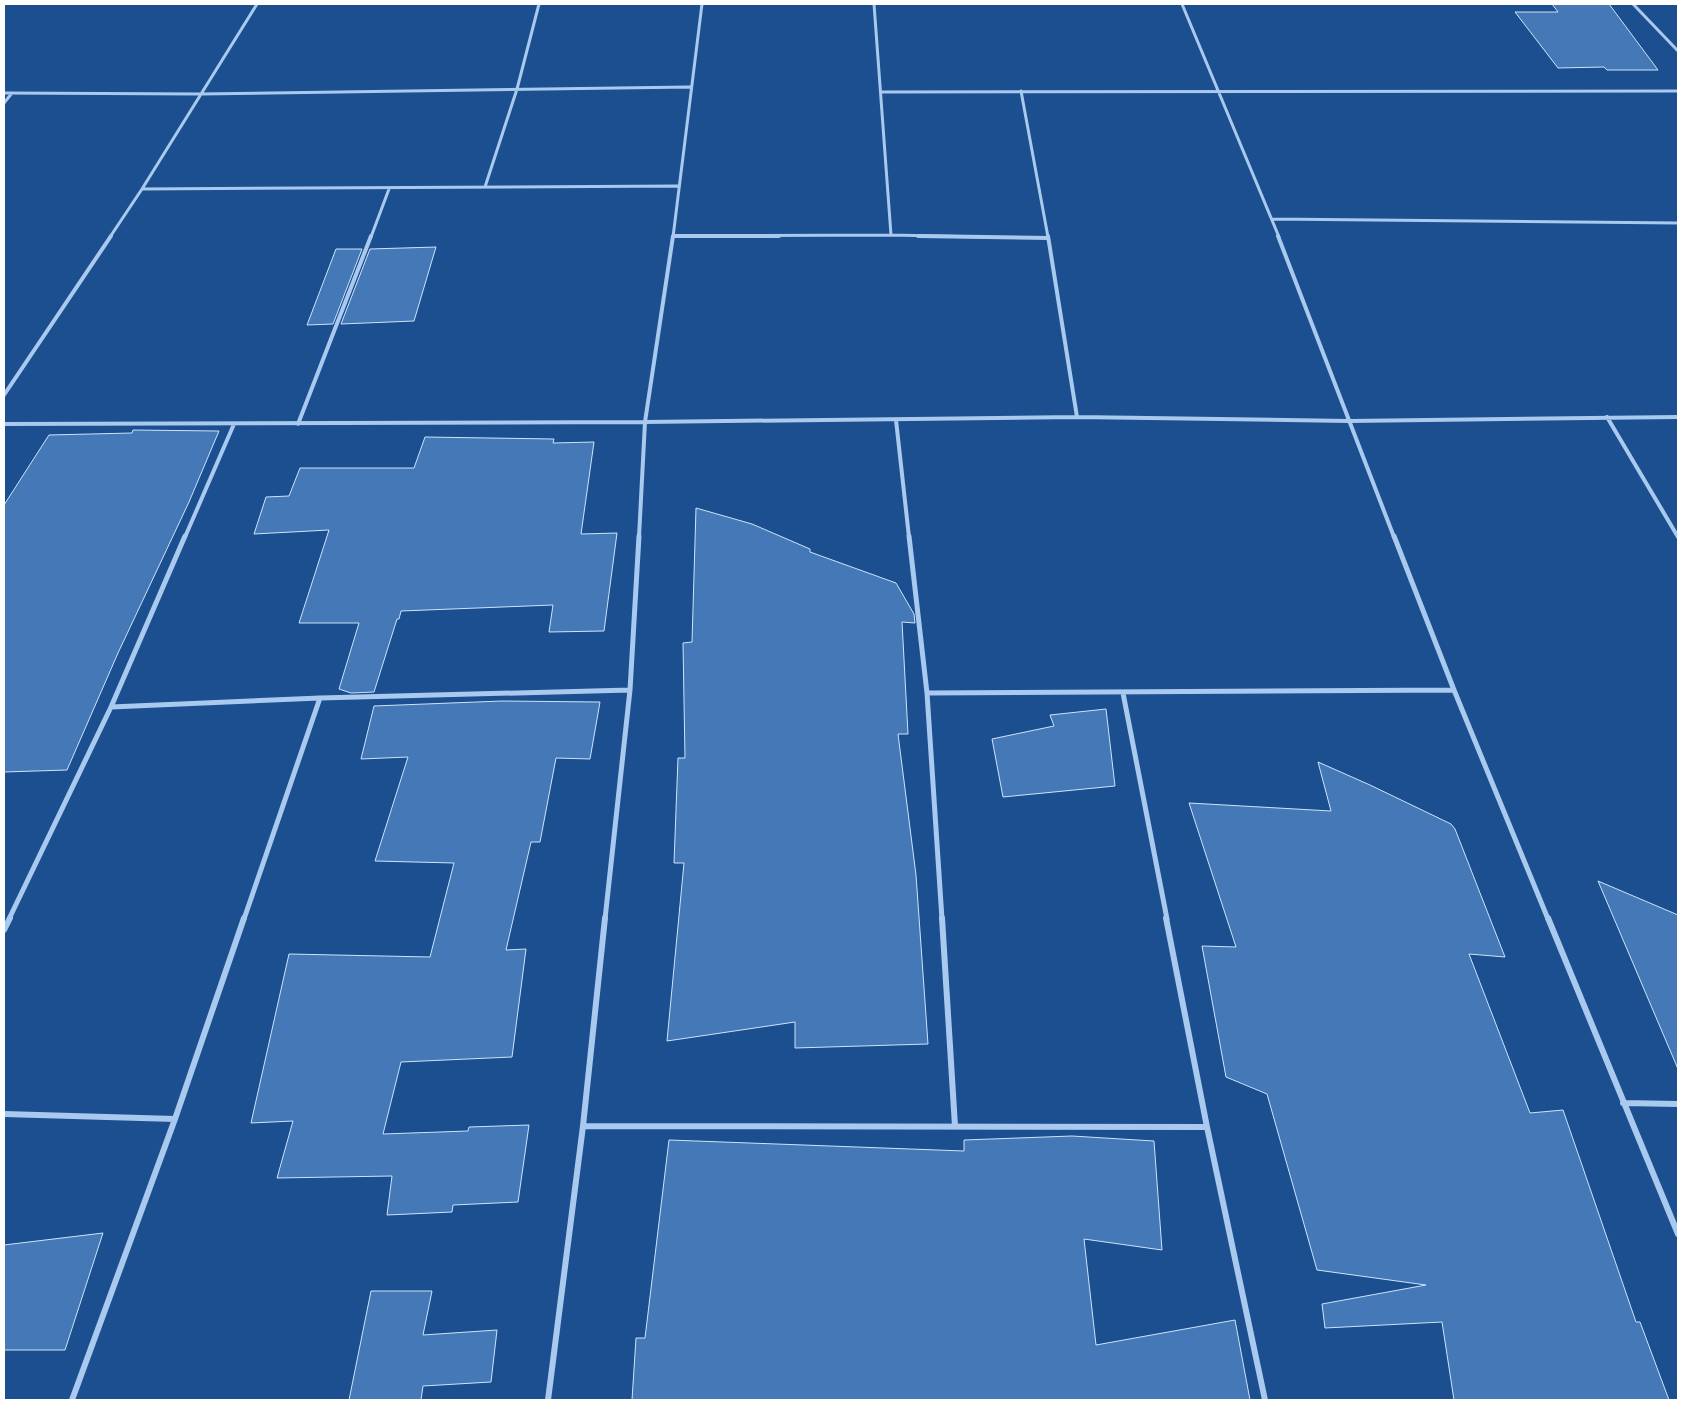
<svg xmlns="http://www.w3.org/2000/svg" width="1682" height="1404" viewBox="0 0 1682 1404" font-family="'Open Sans',sans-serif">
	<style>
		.building { fill: #4478b7; stroke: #cfe3fa }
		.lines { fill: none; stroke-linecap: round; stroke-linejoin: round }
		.minor-far3 { stroke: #a9c9ee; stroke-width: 3 }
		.minor-far2 { stroke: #a9c9ee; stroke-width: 4 }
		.minor-far1 { stroke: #a9c9ee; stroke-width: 5 }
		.minor { stroke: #a9c9ee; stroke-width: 6 }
	</style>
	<rect width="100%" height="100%" fill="#1b4f8f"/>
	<path class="building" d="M1552,4h57l49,66h-51l-3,-3 -46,1 -43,-56h43z
		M436,247l-22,74 -73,3 29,-75z
		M336,249h26l-29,75 -26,1z
		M133,430l86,1 -30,71 -71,151 -51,117 -63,2v-267l45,-70 83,-2z
		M425,437l129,2 -1,4 41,-1 -13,92 36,-1 -13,98 -55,1 4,-27 -152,6 -2,8h-2l-23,73 -23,1 -12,-4 20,-66h-60l30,-93 -75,4 12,-37 23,-1 11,-28h114z
		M696,508l56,16 58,25v3l86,31 18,31 1,9 -13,-1 6,112h-10l18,141 12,169 -133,4v-26l-128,19 17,-178h-10l4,-105h7l-2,-115 9,-1z
		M502,701l98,1 -10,57 -34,-1 -16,84h-9l-25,108 20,-1 -14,108 -111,5 -18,72 85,-3 1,-4 60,-2 -11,77 -65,3 -1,7 -65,3 5,-39 -115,2 16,-57 -42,2 38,-169 141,3 24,-94 -79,-2 33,-104 -47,2 13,-53z
		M1106,709l9,77 -112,11 -11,-58 62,-13 -4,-11z
		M1318,762l52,23 81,39 4,5 50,128 -36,-3 61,159 33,-3 73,212h4l29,78h-215l-12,-78 -117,6 -3,-24 104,-19 -109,-15 -50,-176 -41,-17 -24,-131 34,1 -47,-144 142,8z
		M1598,881l80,34v154z
		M1072,1136l82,5 8,109 -78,-11 12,106 139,-25 15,80h-618l4,-62h9l24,-198 295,11v-11z
		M103,1233l-38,117h-61v-105z
		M371,1291h61l-9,44 74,-5 -6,52 -68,4 -2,14h-72z"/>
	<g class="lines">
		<path class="minor-far3" d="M874,4l17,231
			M1182,4l97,233
			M1633,4l45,47
			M1021,91l27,146
			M881,92l797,-1
			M4,93l196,1 490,-7
			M4,103l8,-10
			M485,187l32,-98 22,-85
			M142,189l536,-3
			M1272,219l406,4
			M673,236l218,-1 92,2
			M110,237l32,-48 115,-185
			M371,237l18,-48
			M673,237l29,-233"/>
		<path class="minor-far2" d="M673,236h106
			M918,236l130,2
			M1048,236l29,181
			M1278,236l116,301
			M4,395l107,-159
			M1607,417l71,120
			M896,420l13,117
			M4,424l641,-2 432,-5 272,4 329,-4
			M298,424l73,-188
			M185,537l49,-113
			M639,537l6,-115 28,-186"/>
		<path class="minor-far1" d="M909,536l18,157 15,226
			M1394,536l60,154 94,229
			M927,693l527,-3
			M1123,693l44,226
			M111,707l209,-9 310,-8
			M9,919l102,-212 74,-171
			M244,919l76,-221
			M605,919l25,-229 9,-154"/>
		<path class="minor" d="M942,918l13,208
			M1166,918l41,209 58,273
			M1548,918l130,316
			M4,930l6,-12
			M1623,1103l55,1
			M4,1114l171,5
			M583,1126l624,1
			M72,1400l103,-281 69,-201
			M548,1400l35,-274 22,-208"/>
	</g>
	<rect width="1682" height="1404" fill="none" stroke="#ffffff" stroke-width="10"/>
</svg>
